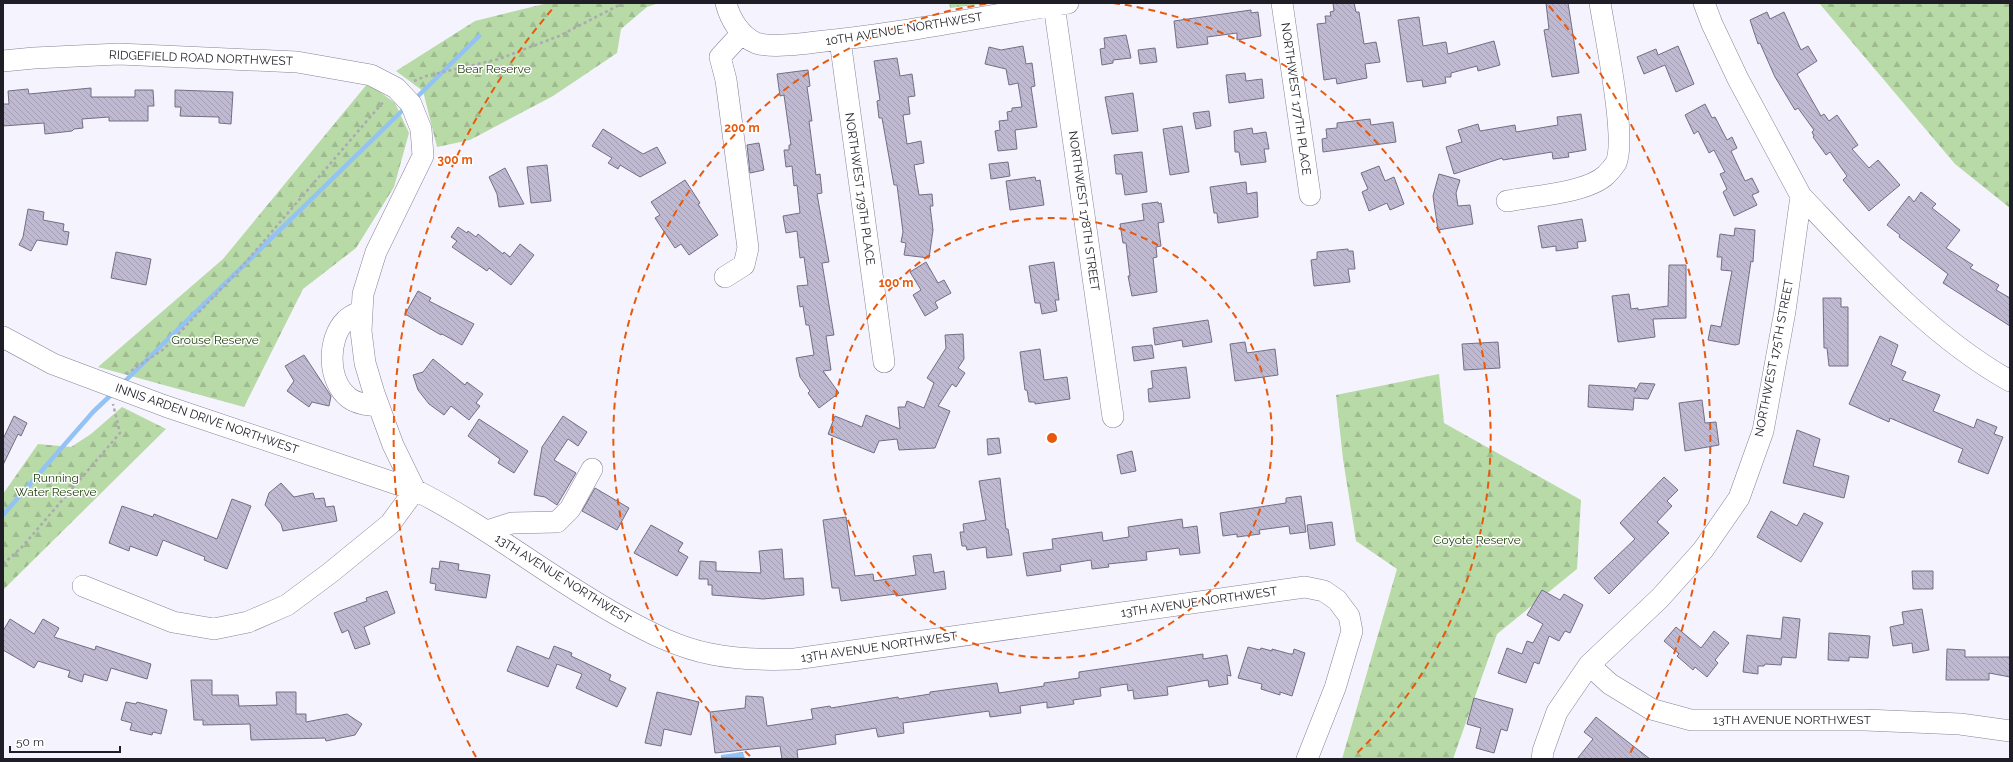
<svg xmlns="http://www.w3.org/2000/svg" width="2013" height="762" viewBox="0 0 2013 762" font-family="Raleway,sans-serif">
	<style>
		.forest { fill: url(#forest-firs) }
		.park { fill: url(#park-dots) }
		.water { fill: url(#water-rules) }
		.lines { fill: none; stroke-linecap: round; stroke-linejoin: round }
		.stream { stroke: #93c2f5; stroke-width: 4.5 }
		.building { fill: url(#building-back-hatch); stroke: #736e84 }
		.minor-casing { stroke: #878299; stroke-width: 22 }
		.path { stroke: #aba9b3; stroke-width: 2.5; stroke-dasharray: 3 3; stroke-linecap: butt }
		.minor { stroke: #fff; stroke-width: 21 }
		.ring { fill: none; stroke: #e8590c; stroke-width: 2; stroke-dasharray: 7 5 }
		.labels { text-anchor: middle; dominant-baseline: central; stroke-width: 3; stroke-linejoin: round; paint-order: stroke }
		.street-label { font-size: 12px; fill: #1f1d26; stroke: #fff }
		.park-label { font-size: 12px; fill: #183a00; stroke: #fff }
		.centre { fill: #e8590c; stroke: #fff; stroke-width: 2 }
		.ring-label { font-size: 12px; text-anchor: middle; font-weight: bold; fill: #e8590c; stroke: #fff; stroke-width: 3; stroke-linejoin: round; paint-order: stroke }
	</style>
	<defs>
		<pattern id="forest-firs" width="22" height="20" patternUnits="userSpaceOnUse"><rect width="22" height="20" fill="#b8daa6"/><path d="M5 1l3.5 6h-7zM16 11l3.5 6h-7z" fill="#9ebb8f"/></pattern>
		<pattern id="park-dots" width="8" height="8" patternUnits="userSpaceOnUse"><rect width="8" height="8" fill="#b8daa6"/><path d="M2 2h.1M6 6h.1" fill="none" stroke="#9ebb8f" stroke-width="1.8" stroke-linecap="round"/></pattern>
		<pattern id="water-rules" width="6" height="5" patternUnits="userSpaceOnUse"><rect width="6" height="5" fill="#93c2f5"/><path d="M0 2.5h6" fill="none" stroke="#7ea6d2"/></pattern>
		<pattern id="building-back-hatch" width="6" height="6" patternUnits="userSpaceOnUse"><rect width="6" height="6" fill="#bfb9d2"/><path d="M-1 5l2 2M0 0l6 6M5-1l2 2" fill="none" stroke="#a49fb4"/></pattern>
	</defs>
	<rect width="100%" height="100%" fill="#f5f3fd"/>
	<path class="forest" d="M548,3h111l-12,4 -26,22 -4,24 -64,43 -83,44 -33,7 -14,-56 -27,-20 79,-50z
		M1819,3h191v205l-55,-44z
		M368,83l27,20 14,30 -15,54 -38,61 -53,41 -59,118 -146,-40 125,-108z
		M1439,374l5,49 137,77 -4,69 -80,65 -44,125h-111l55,-190 -41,-28 -13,-82 -7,-64z
		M122,407l44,22 -163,161v-96l35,-50 33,3 20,-13z"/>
	<path class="park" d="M949,3h41l-40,5z"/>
	<path class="water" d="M743,752l2,7h-24v-4z"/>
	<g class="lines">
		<path class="stream" d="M414,100l65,-64
			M122,384l284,-277
			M3,515l90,-103 21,-20"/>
	</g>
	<path class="building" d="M1333,3h21l2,9h3l5,32 12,-2 4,20 -15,2 2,14 -30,6 -1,-6 -12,2 -7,-56 9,-1 -1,-7h6l-1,-4 4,-1z
		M1546,3h22l11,70 -27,4 -8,-47 5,-1z
		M1251,10v3l7,-1 3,24 -24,4v-7l-30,4 1,7 -31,4 -3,-27z
		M1767,12l3,7 14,-7 17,38 7,-4 9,15 -20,13 24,42 3,-2 5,7 8,-6 21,30 -6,4 17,19 9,-8 22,25 -31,26 -26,-31 4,-4 -17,-24 -4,3 -13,-18 1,-1 -2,-4 2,-2 -16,-22 -3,2 -20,-33 -15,-34 -2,1 -8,-24z
		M1419,17l4,29 23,-4 2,12 46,-13 6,24 -22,6 -1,-5 -26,7v4h-6l1,6 -23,4 -1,-7 -15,2 -9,-62z
		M1126,35l5,23 -18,2v3l-11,2 -2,-16 5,-1 -1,-10z
		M1023,46l3,18 6,-1 3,23 -4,1 6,40 -22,3 2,19 -19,2 -3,-20 5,-1 -1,-9 9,-1 -1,-8 5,-1v-3l10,-1 -4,-24 -9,2 -3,-16 -21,-5 4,-17 12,3z
		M1678,46l16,38 -18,8 -11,-27 -21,9 -7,-17 19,-8 2,6z
		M1155,48l2,14 -17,2 -2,-14z
		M897,58l3,18 12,-2 3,22 -7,1 2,17 -7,1 4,29 14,-3 3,22 -10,2 5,30 13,-1 1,12h-3l3,24 -4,28 -25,-3 2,-12 -5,-1 2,-10 -6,-47h-3l-12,-67h-3l-2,-17 3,-1 -6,-39z
		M808,70l2,16 -3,1 5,34h-3l7,54 4,-1 2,19 -5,1 12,68 -7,1 12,72 -8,1 5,34 -8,1 16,22 -20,15 -11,-15 2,-2 -10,-14 -4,-19 18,-3 -5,-30h-3l-3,-19 -3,1 -3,-21 11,-1 -4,-28 -4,1 -3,-27 -11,2 -3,-17 17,-3 -3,-28 -3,1 -2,-20 -6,1 -2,-17h5v-5h2l-7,-50 -4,1 -3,-22z
		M1245,73l1,8 16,-2 2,19 -35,5 -3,-28z
		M91,88v9h44v-7h18l1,16h-6v15h-39v-4l-27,2 1,9 -9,1 -2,2 -27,3 -1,-11 -41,3v-22h6l-1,-13 20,-2 1,5z
		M175,90l58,2 -2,32 -12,-1v-6l-39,-1 1,-9h-6z
		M1133,93l5,38 -26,3 -7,-37z
		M1705,104l7,14 3,-1 12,23 5,-3 5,11 -6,3 14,30 7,-3 7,14 -7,3 5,10 -23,11 -11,-24 4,-3 -7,-15 5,-2 -11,-22 -5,3 -11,-22 -4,3 -9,-19z
		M1209,111l2,15 -15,3 -3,-16z
		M1581,114l5,36 -18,3 1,4 -16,2 -1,-7 -49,8 -1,-2 -48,16 -8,-27 16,-5 -4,-12 20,-6 2,7 35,-6 1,7 42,-7 -1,-8z
		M1370,119l1,6 22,-3 3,20 -73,10 -1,-13 5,-1 -1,-9 11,-1v-5z
		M1182,126l7,46 -19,3 -7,-46z
		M1252,128l1,6 13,-2 3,17h-5l2,13 -25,3 -2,-13h-4l-1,-21z
		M603,129l40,25 14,-7 9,16 -26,14 -20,-12 -2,4 -10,-6 4,-5 -20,-12z
		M759,143l5,27 -14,3 -3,-28z
		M1142,152l5,40 -22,3 -3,-21h-6l-2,-19z
		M1008,162l2,14 -19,3 -2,-15z
		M547,165l4,36 -20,2 -4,-36z
		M1379,166l6,15 9,-4 10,27 -14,6 -3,-7 -18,8 -7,-19 6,-3 -7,-16z
		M505,168l19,36 -25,3 -2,-13 -8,-17z
		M1439,174l21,6 -4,13 2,13 12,-1 3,19 -35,6 -5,-34z
		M1035,177l1,4 4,-1 4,25 -34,5 -4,-29z
		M685,180l15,23 -2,1 20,31 -29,20 -8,-11 -6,4 -20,-30 5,-3 -9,-13z
		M1246,182l1,12 10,-2 1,25 -40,6 -1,-10h-3l-4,-26z
		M1921,192l15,12 -4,4 28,22 -14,18 27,17 -3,3 29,17 -3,5 14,8v28l-67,-43 5,-9 -49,-37 1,-2 -13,-10 22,-29 5,6z
		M1158,202l1,2 2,-1 3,19 -6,1 3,23 -5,1 1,10 -4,1 4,34 -25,4 -4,-20h2l-1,-8 -3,-25h-3l-3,-19 24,-4 -2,-16z
		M28,209l16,3 -1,8 21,4 -1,7 6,1 -2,13 -30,-5 -6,11 -12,-6 4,-8z
		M1582,219l4,22 -9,1 1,6 -22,3v-5l-14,2 -4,-22z
		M458,227l9,6 1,-2 8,6 2,-3 25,20 1,-2 6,5 10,-13 14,11 -23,30 -22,-17 -2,3 -35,-24 5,-6 -6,-4z
		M1735,228l20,2 -2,32 -2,-1 -12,83 -4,1 -27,-5 3,-15 10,2 11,-56 -11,-1 1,-13h-5l3,-23 14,2z
		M1348,249v2h5l2,18h-7l2,13 -36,4 -3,-26 6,-1v-7z
		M116,252l35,7 -5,26 -35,-7z
		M926,262l12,21 6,-3 7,13 -16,9 3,6 -13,8 -12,-21 8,-5 -11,-18z
		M1054,262l5,38h-4l2,11 -15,3 -2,-11h-5l-6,-37z
		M1669,265h17v53l-33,1 2,18 -37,5 -6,-46 17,-2 2,15 7,-1v2l30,-4z
		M418,291l13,7 -2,3 45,23 -12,21 -20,-11 -1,1 -36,-21z
		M1823,298h18v9h7v59h-19l-2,-18h-3z
		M1208,320l4,22 -29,5 -1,-7 -27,5 -2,-17z
		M963,334l1,25 -6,9 7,5 -9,14 -4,-3 -14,22 12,5 -15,37 -36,2 -2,-11 -18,2 -5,12 -46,-19 7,-18 27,11 4,-12 34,14 -2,-22h7l2,-6 17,7 10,-25 -7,-5 19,-30 -1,-13z
		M1880,336l18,9 -7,20 15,7 -4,8 38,15 -7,16 41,17 3,-9 20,8 -3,7 9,3 -15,37 -30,-12 5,-13 -73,-31 -1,4 -40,-18z
		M1245,342l2,11 28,-4 3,26 -43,6 -5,-37z
		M1498,342l2,26 -36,2 -2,-26z
		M1152,345l2,13 -20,3 -2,-14z
		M1040,349l4,31 23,-3 3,22 -35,5v-2h-6l-2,-12h-2l-5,-38z
		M304,355l27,41 -2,10 -17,-4 -3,5 -22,-16 7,-10 -9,-15z
		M433,359l32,26 2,-3 16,12 -7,9 4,3 -11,14 -18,-14 -7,9 -15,-11 -11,-14 -5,-15 10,-3z
		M1186,367l4,31 -41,4 -1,-13 5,-1 -2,-17z
		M1640,383l15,1 -7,15 -14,-1 -1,12 -45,-3 1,-22 46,3v4z
		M1702,400l3,23 11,-1 3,23 -34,6 -6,-48z
		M14,416l13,7 -6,13 -3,-2 -15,31v-26z
		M563,416l24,16 -9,14 -10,-7 -14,21 22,13 -19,32 -12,-8 -11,-2 8,-48z
		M479,419l49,32 -14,22 -16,-10 2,-4 -32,-23z
		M1797,430l23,9 -7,27 36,10 -5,22 -61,-15z
		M999,438l2,15 -13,2 -1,-16z
		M1132,451l4,20 -15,3 -4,-19z
		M1664,477l14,13 -11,11 5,5 -15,16 12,11 -60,61 -15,-16 41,-39 -15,-16z
		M1000,478l6,51h2l4,26 -25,3 -1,-11 -19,3 -1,-4h-4l-2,-14h4l-1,-8 23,-4 -7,-39z
		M281,483l13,14 19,-4 2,6 9,-1 2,9 8,-1 3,15 -54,10 -2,-7 -16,-19 4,-12z
		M595,488l34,20 -12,22 -35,-19z
		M1301,496l5,36 -16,2 -1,-8 -30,4 1,4 -23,3v-3l-14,2 -3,-23 66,-10v-5z
		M232,499l19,7 -24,63 -23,-9 1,-3 -42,-17 -6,16 -27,-10 -1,5 -20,-8 13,-37 31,11 1,-3 63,25z
		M1771,511l26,15 7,-13 19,10 -22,39 -44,-25z
		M846,517l9,59 18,-2 1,7 42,-6 -3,-19 18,-2 3,19 10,-2 2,18 -50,7v-2l-55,7 -2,-13h-7l-9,-68z
		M1182,519l1,9 14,-2 3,27 -20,2 -1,-7 -33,4 1,8 -39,4 1,3 -17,2 -1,-9 -31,5 1,6 -34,5 -4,-23 30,-4 -1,-10 50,-7 1,9 26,-4 -1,-10z
		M1332,522l3,23 -25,4 -3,-24z
		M651,525l32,18 -5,8 10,6 -11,19 -43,-23z
		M782,549l2,30 19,-1 1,17 -41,4 -51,-4v-10h-4v-6h-9l1,-18 16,1v9l45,2 -2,-22z
		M440,561l19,3 -1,6 32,5 -4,23 -51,-8 1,-6 -6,-1 2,-15 7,1z
		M1912,571h21v18h-20z
		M1542,590l18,10 4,-6 19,11 -13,28 -5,-2 -6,10 -10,-5 -10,28 -5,-2 -8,21 -28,-10 9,-25 15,6 5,-13 6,2 10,-19 -16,-9z
		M387,591l8,22 -31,14 6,17 -15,5 -7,-19 -6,3 -8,-20 33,-12 -1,-3z
		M1922,609l7,41 -16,3 -1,-10 -19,3 -3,-19 14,-3 -2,-12z
		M1783,617l17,2 -4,39 -14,-1 -1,8 -16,-1 -1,2h-6v8l-15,-2 4,-37 34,4z
		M10,619l24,15 9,-15 16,9 -5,9 41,13 1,-4 55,18 -4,15 -36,-11 -4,13 -23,-7 -2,8 -14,-5 2,-6 -32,-10 -4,7 -31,-18v-19z
		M1676,627l25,21 13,-17 15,12 -14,17 3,3 -11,14 -12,-10 -2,3 -16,-14 2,-2 -15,-13z
		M1829,633l41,3 -2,22 -19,-1v4l-21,-1z
		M517,646l32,13 5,-13 18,7 -1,3 40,19 -2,5 17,8 -9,19 -41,-19 6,-14 -25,-10 -9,23 -41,-16z
		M1248,647l12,3 1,-2 11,3v-2l18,5h3l1,-5 11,4 -13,43 -12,-4v3l-19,-6 1,-5 -24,-6z
		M1947,649l18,1v7h45v20l-21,-4v7h-43z
		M1203,654v5l24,-4 4,21 -4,-1 1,9 -19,3 -1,-7 -41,7 1,8 -34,4 -1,-9 -5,1 -1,-7 -27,4 1,8 -28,4 1,4 -27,4v-6l-27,4 1,7 -31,4 -1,-6 -86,12 1,10 -26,4 -2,-9 -41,7 1,9 -39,6 1,9h-16l-2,-13 -65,7 -5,-41 35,-4 1,-12 17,1 4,29 46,-7 -2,-10 19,-3 1,2 67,-11 1,2 31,-5v-2l67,-9 2,10 45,-7v-3l35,-5v-6z
		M191,680h21v15h26l1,11 38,-1 -1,-13h20v22h10v8l41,-8 15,10 -7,11 -29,6 -1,-3 -74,2 -1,-16 -47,1v-5h-9z
		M657,692l42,10 -8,33 -27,-6 -3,17 -16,-3z
		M1474,698l39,11 -6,22 -6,-2 -7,24 -18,-5 5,-20 -14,-4z
		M126,702l10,2 1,-2 30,8 -6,24 -8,-2 -1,3 -22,-5 2,-7 -11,-3z
		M1596,717l10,8 44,34h-73l16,-20 -9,-7z"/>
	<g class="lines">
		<defs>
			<path id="minor" d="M726,3c4,16 14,33 30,40 15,5 45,1 60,-1 85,-8 168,-26 252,-39
				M1282,3l28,192
				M1054,5l59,412
				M840,40l44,322
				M3,61l31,-3 85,-4 178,8 74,13 25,13 15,16 10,25 2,27 -47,96 -13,42 -2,37 4,32 9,30 19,52 22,45
				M1801,196c62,65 130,141 209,185
				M1507,201c26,-5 80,-8 99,-26 3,-3 8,-9 10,-12 11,-25 -11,-128 -16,-160
				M725,277l19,-12 4,-17 -22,-168 -6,-23 22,-24
				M362,311c-5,2 -12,5 -16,9 -19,18 -19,61 3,78 8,6 19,7 29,8
				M3,337l50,27 112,42 250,84c72,36 135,88 206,127 29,16 58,31 90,37 28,6 56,6 84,5l510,-72 19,4 13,9 12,16 3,15 -17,57 -28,71
				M487,531l25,-8 45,-1 13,-13 22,-40
				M83,586l90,36 41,7 34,-7 39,-17 43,-32 60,-49 25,-34
				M1589,665l21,19 41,25 40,11h174l95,4 50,7
				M1542,759l1,-8 14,-39 32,-47 71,-67 43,-48 36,-52 24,-67 22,-120 16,-115 -63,-117 -26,-55 -8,-21"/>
		</defs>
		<use href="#minor" class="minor-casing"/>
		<path class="path" d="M414,81l12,-5 73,-17 60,-23 64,-33
			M126,374l38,-25 75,-79 145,-169
			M3,564l19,-17 98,-114 -7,-29"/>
		<use href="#minor" class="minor"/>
	</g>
	<g class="ring">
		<circle cx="1052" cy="438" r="220"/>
		<path d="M750 756A439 439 0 0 1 991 3M1113 3A439 439 0 0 1 1354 756"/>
		<path d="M476 757A659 659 0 0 1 555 6M1549 6A659 659 0 0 1 1628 757"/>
	</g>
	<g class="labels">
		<g class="street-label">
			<text transform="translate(904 29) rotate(-9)">10TH AVENUE NORTHWEST</text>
			<text transform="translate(201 58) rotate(2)">RIDGEFIELD ROAD NORTHWEST</text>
			<text transform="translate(1296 99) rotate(82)">NORTHWEST 177TH PLACE</text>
			<text transform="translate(860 189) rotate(82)">NORTHWEST 179TH PLACE</text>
			<text transform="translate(1084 211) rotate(82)">NORTHWEST 178TH STREET</text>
			<text transform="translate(1774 358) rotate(-79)">NORTHWEST 175TH STREET</text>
			<text transform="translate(207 419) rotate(19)">INNIS ARDEN DRIVE NORTHWEST</text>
			<text transform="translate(563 579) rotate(32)">13TH AVENUE NORTHWEST</text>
			<text transform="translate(1199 602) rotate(-8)">13TH AVENUE NORTHWEST</text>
			<text transform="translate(879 647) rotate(-8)">13TH AVENUE NORTHWEST</text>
			<text x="1792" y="720">13TH AVENUE NORTHWEST</text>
		</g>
		<g class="park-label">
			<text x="494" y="69">Bear Reserve</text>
			<text x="215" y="340">Grouse Reserve</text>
			<text x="56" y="478">Running<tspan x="56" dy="14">Water Reserve</tspan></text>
			<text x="1477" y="540">Coyote Reserve</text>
		</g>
	</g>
	<circle cx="1052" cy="438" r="6" class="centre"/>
	<g class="ring-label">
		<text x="742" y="132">200 m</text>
		<text x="455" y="164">300 m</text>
		<text x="896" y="287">100 m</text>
	</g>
	<rect width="2013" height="762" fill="none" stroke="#1f1d26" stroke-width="8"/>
	<path d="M10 746v6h110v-6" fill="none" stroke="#1f1d26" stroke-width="2"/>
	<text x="16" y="746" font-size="12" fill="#1f1d26" stroke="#ffffff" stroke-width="3" paint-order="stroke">50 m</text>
</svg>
